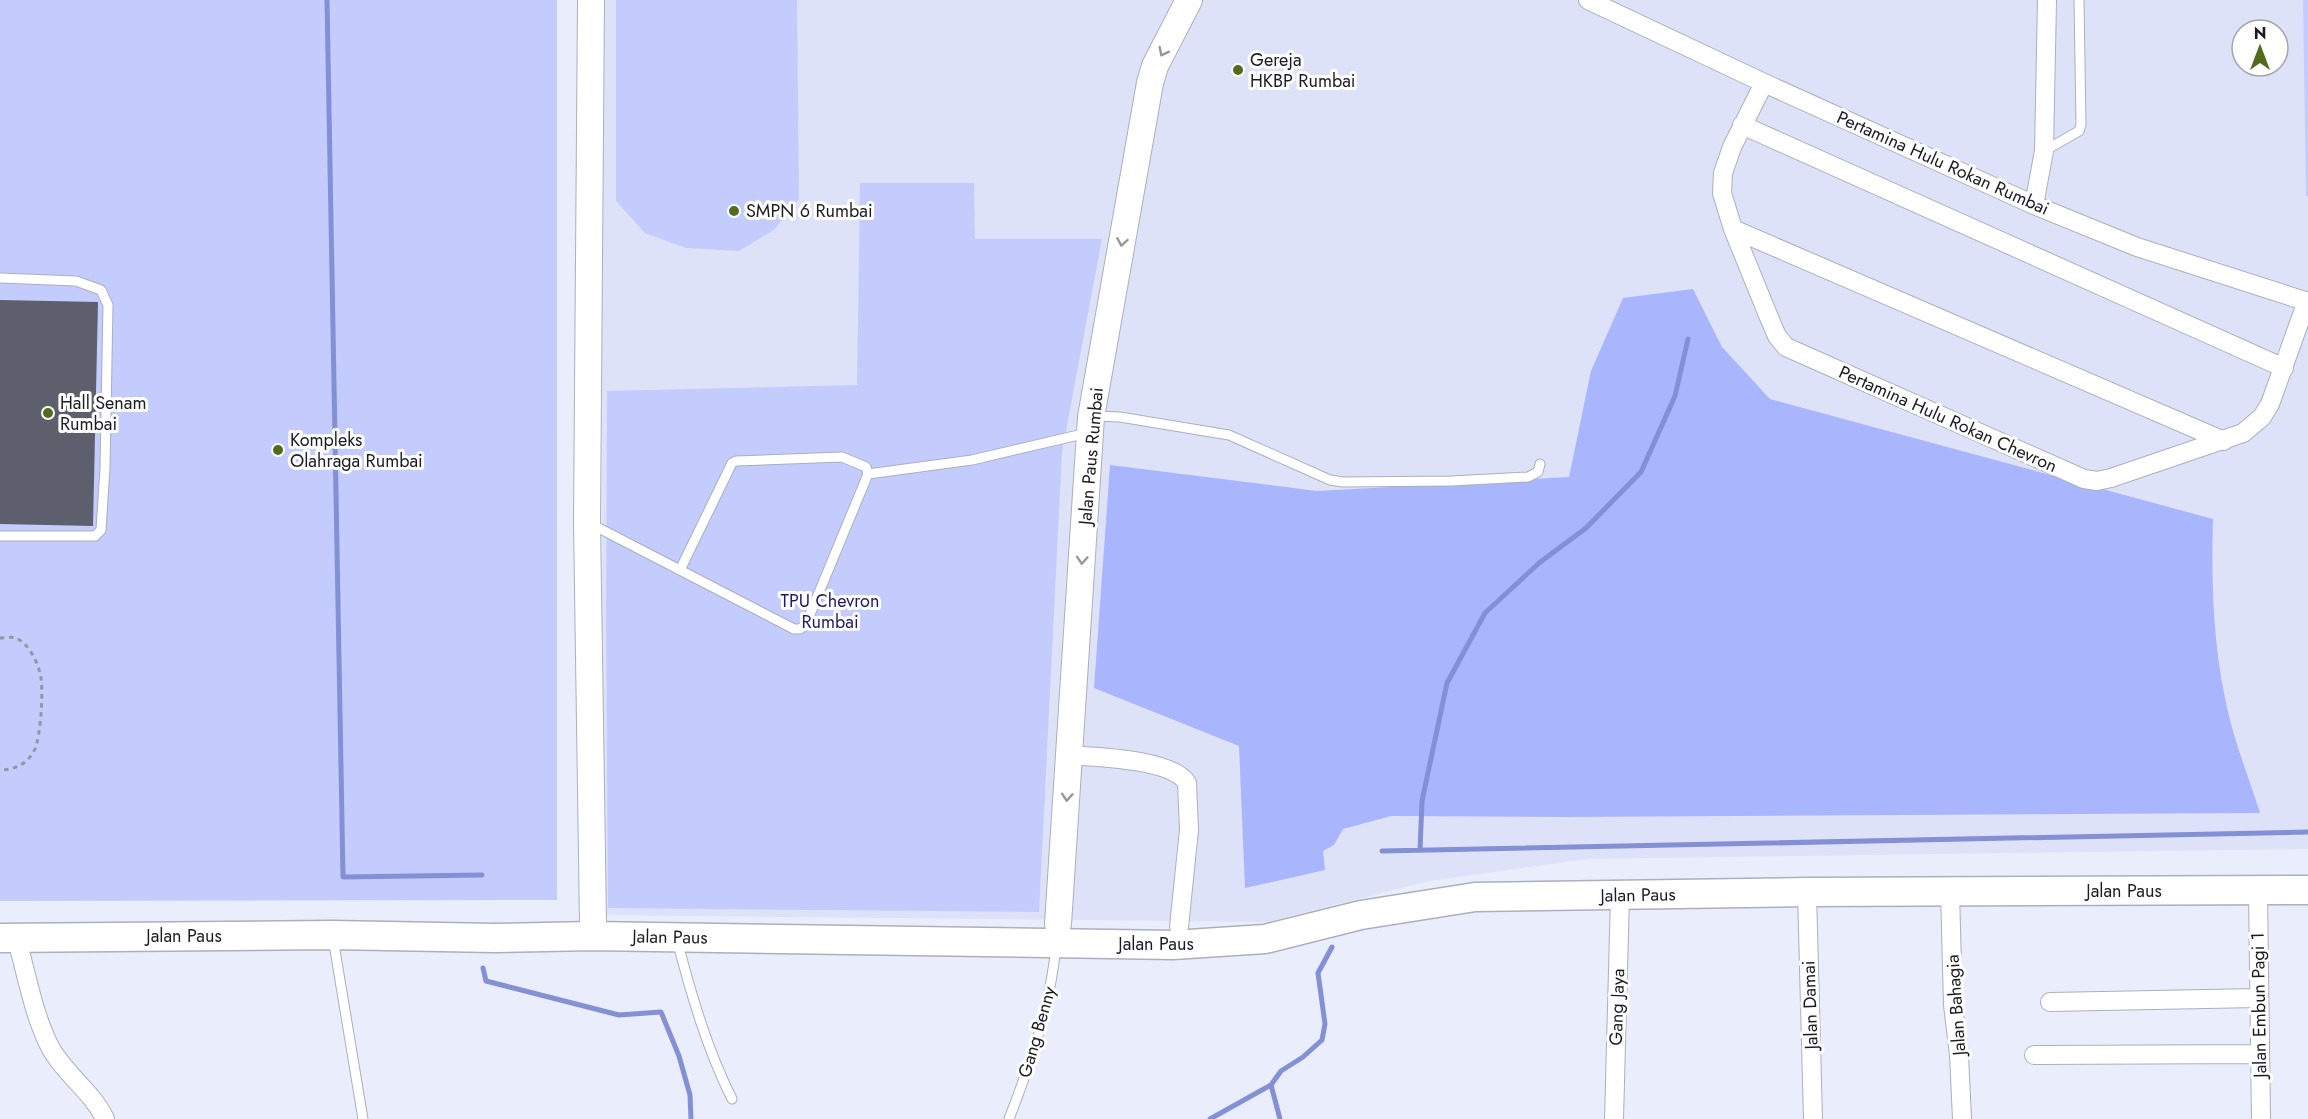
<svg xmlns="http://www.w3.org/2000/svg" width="2308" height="1119" viewBox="0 0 2308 1119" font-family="Jost,sans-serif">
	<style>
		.built { fill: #dee2f8; fill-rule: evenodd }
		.green { fill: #c3ccfd }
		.forest { fill: #a9b6fe }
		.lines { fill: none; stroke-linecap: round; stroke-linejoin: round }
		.stream { stroke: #8490d5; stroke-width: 5 }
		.building { fill: #5d606c }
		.lane-casing { stroke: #acafbc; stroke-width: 11 }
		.street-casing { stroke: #acafbc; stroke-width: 20 }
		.secondary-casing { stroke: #acafbc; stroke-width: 28 }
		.primary-casing { stroke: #acafbc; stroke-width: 31 }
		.path { stroke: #9496a1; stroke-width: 3; stroke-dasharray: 4.5 4.5; stroke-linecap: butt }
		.lane { stroke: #fff; stroke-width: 9 }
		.street { stroke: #fff; stroke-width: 18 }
		.secondary { stroke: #fff; stroke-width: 26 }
		.primary { stroke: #fff; stroke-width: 28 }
		.oneway { stroke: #98999b }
		.poi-dot { fill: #526c1e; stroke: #fff; stroke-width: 2 }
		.labels { text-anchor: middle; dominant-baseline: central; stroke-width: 6; stroke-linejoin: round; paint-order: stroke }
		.poi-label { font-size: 18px; fill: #1b1c21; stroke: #fff; text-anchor: start }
		.street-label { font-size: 18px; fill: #1b1c21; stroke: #fff }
		.park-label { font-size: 18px; fill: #1e1a6a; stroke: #fff }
	</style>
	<rect width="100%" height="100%" fill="#eaedfc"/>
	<path class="built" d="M602,0h1706v849l-721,10 -158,22 -162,41 -662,-7 -3,-306zM2242,30h36v36h-36z"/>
	<path class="green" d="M0,0h557v900l-557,1z
		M616,0h181l2,199 -24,30 -36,22 -53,-3 -41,-15 -29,-32z
		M2303,0h5v196h-2z
		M860,183h114l1,56h127l-40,213 -23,460 -431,-4 -2,-290 1,-227 250,-6z"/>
	<path class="forest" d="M1693,289l29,58 48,52 443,120c-2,66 0,132 16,197 8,33 21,65 31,97l-694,4 -175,-1 -48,13 -9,16 -11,6 2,19 -80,18 -6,-142 -145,-58 16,-223 207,26 252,-14 22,-106 32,-73z"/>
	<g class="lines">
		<path class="stream" d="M327,0l16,877 139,-2
			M1420,850l2,-49 25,-118 38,-70 54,-50 47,-35 55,-56 34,-76 13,-57
			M1382,851l926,-19
			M483,968l3,13 133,34 42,-3 18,44 11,39 1,24
			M1271,1085l9,34
			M1210,1119l61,-34 10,-14 22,-14 19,-17 3,-16 -7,-51 14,-26"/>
	</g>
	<path class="building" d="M0,300l98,2 -5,224 -93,-2z"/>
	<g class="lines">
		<defs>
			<path id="lane" d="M2044,151l35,-20 2,-6 -2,-125
				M0,278l76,3 25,9 7,15 -3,163 -4,62 -6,6h-95
				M1094,416l26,1 109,18 101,45 13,2 108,-1 77,-4 10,-5 2,-8
				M868,474l104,-14 115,-27
				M589,523l205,106h6l6,-5 62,-150 -2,-7 -24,-10 -106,4 -4,2 -52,107
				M333,938l30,181
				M677,940c14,54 30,109 55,159
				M1009,1119c22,-57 41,-112 47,-173"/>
			<path id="street" d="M1588,0l176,83 270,122 103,42 171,55
				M1764,83l-32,64 -9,26 -1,20 11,36 35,86 9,21 9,11 298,132 13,2 14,-3 132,-45 19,-16 8,-13 37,-103
				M1742,125l542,243
				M2034,205l10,-54 3,-151
				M1733,229l491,212
				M1070,755c27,2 102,4 117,28l2,47 -10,97
				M1950,891l3,114 6,50 3,64
				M2258,891l3,228
				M1807,892l6,227
				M16,937c10,34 17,76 33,108 14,28 43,46 56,74
				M2050,1002l208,-4
				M2034,1055l226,-1
				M1614,1119l6,-223"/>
			<path id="secondary" d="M591,0l-4,522 6,402
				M1058,924l33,-507 59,-334 5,-17 34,-66"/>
			<path id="primary" d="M0,938l332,-3 163,3 97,-2 581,9 92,-6 96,-24 114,-18 332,-5 501,-2"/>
		</defs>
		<use href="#lane" class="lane-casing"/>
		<use href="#street" class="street-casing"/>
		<use href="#secondary" class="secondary-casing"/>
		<use href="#primary" class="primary-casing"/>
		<path class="path" d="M0,638c5,0 13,-2 18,1 11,6 19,22 22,34 4,13 1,66 -6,78 -7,13 -20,19 -34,19"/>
		<use href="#lane" class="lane"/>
		<use href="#street" class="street"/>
		<use href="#secondary" class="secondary"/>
		<use href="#primary" class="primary"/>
	</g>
	<defs><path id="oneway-chevron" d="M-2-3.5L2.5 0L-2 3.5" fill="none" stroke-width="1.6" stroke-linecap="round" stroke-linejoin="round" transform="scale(1.5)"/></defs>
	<g class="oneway">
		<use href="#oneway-chevron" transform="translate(1163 52) rotate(117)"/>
		<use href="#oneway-chevron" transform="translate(1122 242) rotate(100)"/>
		<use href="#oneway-chevron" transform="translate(1082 560) rotate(94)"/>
		<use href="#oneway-chevron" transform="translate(1067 797) rotate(94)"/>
	</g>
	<g class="poi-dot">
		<circle cx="1238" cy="70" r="6"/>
		<circle cx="734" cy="211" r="6"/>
		<circle cx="48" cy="413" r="6"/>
		<circle cx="278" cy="450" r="6"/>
	</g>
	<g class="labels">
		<g class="poi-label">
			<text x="1250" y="60">Gereja<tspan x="1250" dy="21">HKBP Rumbai</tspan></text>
			<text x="746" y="211">SMPN 6 Rumbai</text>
			<text x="60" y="403">Hall Senam<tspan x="60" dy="21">Rumbai</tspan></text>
			<text x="290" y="440">Kompleks<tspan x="290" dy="21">Olahraga Rumbai</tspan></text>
		</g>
		<g class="street-label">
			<text transform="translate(1943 163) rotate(24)">Pertamina Hulu Rokan Rumbai</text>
			<text transform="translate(1948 419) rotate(24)">Pertamina Hulu Rokan Chevron</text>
			<text transform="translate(1091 456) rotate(-85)">Jalan Paus Rumbai</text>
			<text x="2124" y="891">Jalan Paus</text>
			<text transform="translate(1638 895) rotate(-1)">Jalan Paus</text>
			<text x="184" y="936">Jalan Paus</text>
			<text transform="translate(670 937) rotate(1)">Jalan Paus</text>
			<text x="1156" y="944">Jalan Paus</text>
			<text transform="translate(1810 1005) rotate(-92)">Jalan Damai</text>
			<text transform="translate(1956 1005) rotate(-94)">Jalan Bahagia</text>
			<text transform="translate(2259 1005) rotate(-91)">Jalan Embun Pagi 1</text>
			<text transform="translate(1617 1007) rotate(-88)">Gang Jaya</text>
			<text transform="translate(1037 1032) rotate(-74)">Gang Benny</text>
		</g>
		<g class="park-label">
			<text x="830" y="601">TPU Chevron<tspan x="830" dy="21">Rumbai</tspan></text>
		</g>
	</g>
	<g transform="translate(2260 48)"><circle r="28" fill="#ffffff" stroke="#a4a4a6" stroke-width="1.5"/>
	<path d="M0-4.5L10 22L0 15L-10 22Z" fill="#526c1e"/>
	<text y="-9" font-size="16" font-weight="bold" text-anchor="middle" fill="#1b1c21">N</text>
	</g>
</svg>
